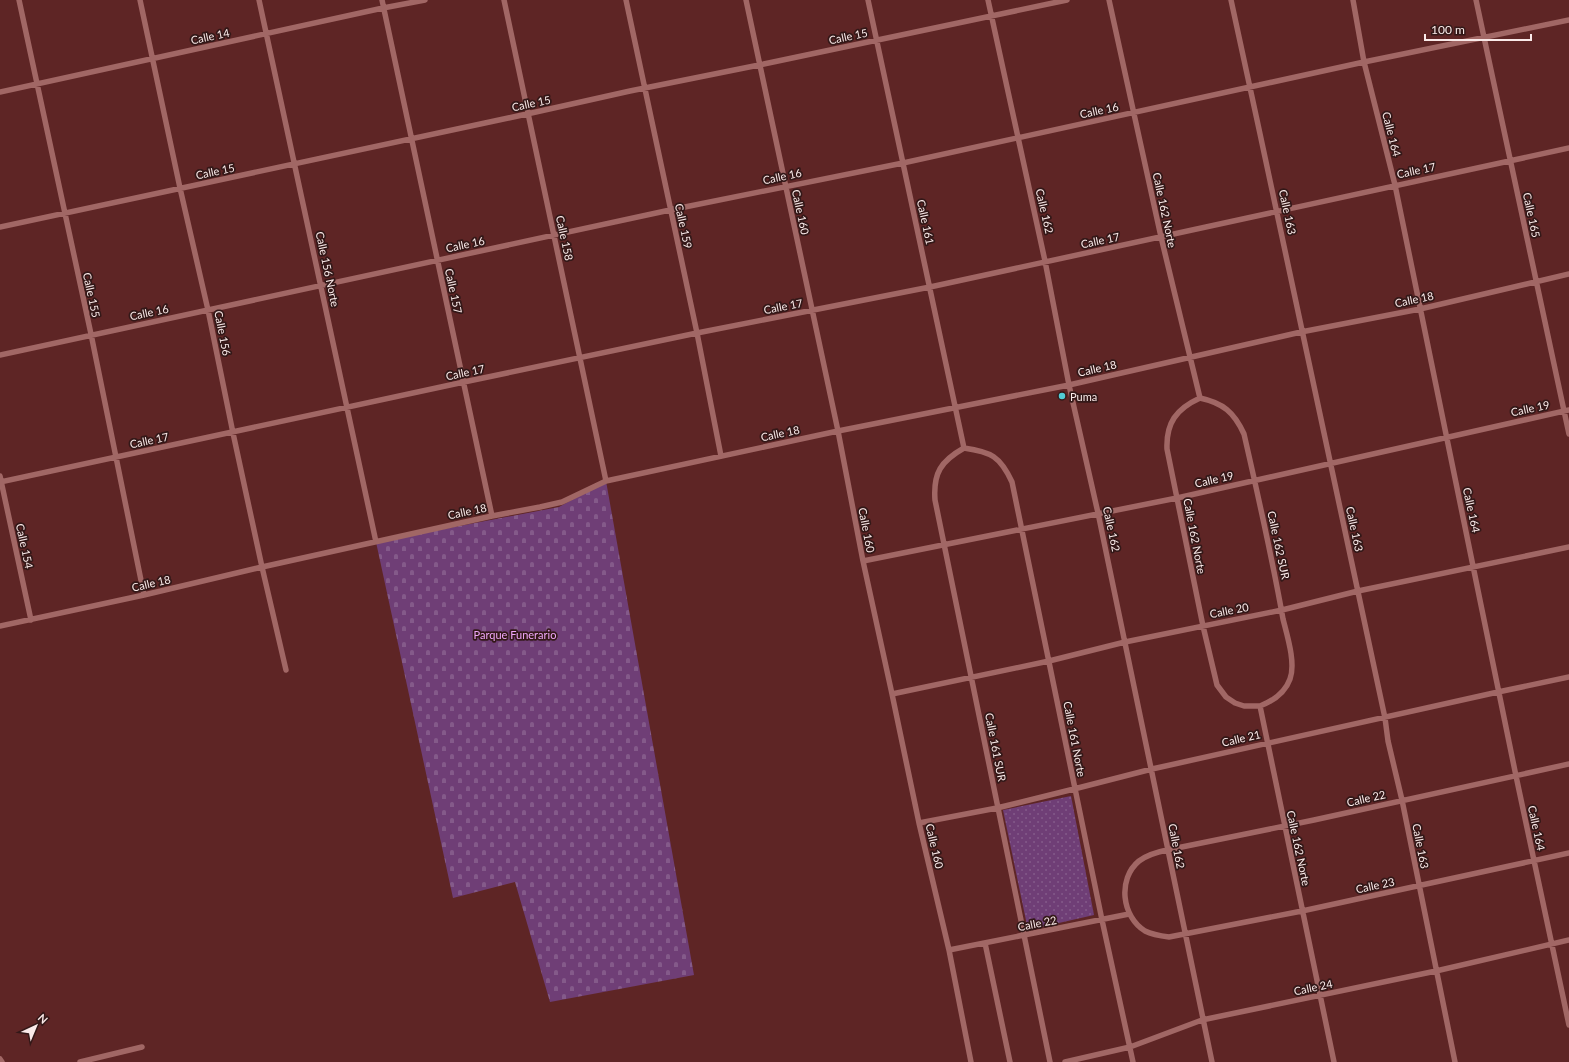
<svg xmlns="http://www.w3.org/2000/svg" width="1569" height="1062" viewBox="0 0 1569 1062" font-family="Lato,sans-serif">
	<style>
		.green { fill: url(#green-dots) }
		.cemetery { fill: url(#cemetery-stones) }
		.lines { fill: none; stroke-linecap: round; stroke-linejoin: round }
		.street { stroke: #a16765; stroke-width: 5.5 }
		.poi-dot { fill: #52ccd5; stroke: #331818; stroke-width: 1.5 }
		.labels { text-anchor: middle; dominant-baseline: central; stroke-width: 3.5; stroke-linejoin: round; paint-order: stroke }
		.street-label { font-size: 11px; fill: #faeae9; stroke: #331818 }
		.poi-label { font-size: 11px; fill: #faeae9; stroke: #331818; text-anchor: start }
		.park-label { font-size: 11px; fill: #f0a7fa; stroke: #331818 }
	</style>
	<defs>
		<pattern id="green-dots" width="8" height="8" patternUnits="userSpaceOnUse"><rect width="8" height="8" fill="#6f3e76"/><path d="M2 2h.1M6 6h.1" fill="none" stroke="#845a8a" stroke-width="1.8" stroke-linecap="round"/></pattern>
		<pattern id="cemetery-stones" width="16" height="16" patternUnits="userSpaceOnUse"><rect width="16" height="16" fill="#6f3e76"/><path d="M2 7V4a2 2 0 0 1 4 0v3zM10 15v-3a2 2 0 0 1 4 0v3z" fill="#845a8a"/></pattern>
	</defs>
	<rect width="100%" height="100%" fill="#5e2525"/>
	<path class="green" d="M1071,796l23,119 -66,15 -25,-120z"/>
	<path class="cemetery" d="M606,481l88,494 -144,27 -35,-120 -62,16 -77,-356 183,-35z"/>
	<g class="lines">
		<path class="street" d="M19,0l72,334 53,261
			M140,0l40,188 28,122 25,123 29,134 24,103
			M259,0l117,542
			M382,0l110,516
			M504,0l102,481
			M626,0l71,333 24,123
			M746,0l92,431 25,130 29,133 27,129 30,127 22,112
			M868,0l96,448
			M988,0l57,261 24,124 29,128 114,549
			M1109,0l52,237 39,161c-24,11 -34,25 -33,51l36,177 14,59 9,12 9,6 9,3h16l74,356
			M1231,0c52,239 103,478 154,718l3,23 14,59 53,262
			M1353,0l11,62 31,123 121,591 53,249
			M1476,0l93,434
			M0,92l383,-84 42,-8
			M0,227l527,-113 103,-23 129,-26 308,-65
			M0,355l670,-145 233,-47 461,-101 205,-42
			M1200,398c23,5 34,14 44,36 14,61 28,123 39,185 4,16 13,44 7,60 -5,14 -17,22 -30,27
			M964,448c27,4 36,8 48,34l90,438 31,142
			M964,448c-23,13 -31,25 -29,52l115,562
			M0,476l31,144
			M0,482l464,-100 233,-49 233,-46 639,-139
			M863,561l314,-63 392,-88
			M0,626l144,-31 118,-28 230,-51 48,-9 22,-5 44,-21 232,-50 231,-46 232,-53 119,-23 149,-35
			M892,694l157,-33 76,-19 157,-32 76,-19 211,-44
			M1569,764l-255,56 -147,30c-10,2 -20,5 -28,11 -22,18 -17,56 6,70 8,4 16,5 24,6l133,-26 267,-58
			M919,823l78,-15 77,-19 78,-20 346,-77 71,-15
			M985,943l25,119
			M949,950l180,-36
			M0,1059l2,3
			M80,1062l62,-15
			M1065,1062l65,-15 72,-27 234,-49 133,-31"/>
	</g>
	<circle class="poi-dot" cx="1062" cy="396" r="4"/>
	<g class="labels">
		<g class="street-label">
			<text transform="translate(210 36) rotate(-12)">Calle 14</text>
			<text transform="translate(848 36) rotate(-12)">Calle 15</text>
			<text transform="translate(531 103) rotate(-12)">Calle 15</text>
			<text transform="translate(1099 110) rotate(-12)">Calle 16</text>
			<text transform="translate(1392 134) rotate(76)">Calle 164</text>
			<text transform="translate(1416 170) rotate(-12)">Calle 17</text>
			<text transform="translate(215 171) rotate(-12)">Calle 15</text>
			<text transform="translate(782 176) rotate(-12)">Calle 16</text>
			<text transform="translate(1165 210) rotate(78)">Calle 162 Norte</text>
			<text transform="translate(1045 211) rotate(77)">Calle 162</text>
			<text transform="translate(801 212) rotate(78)">Calle 160</text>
			<text transform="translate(1288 212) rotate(78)">Calle 163</text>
			<text transform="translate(1532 215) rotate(78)">Calle 165</text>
			<text transform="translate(926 222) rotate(78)">Calle 161</text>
			<text transform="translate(684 226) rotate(78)">Calle 159</text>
			<text transform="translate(565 238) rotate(78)">Calle 158</text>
			<text transform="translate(1100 240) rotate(-12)">Calle 17</text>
			<text transform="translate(465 244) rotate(-12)">Calle 16</text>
			<text transform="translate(328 269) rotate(78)">Calle 156 Norte</text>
			<text transform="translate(454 291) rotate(78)">Calle 157</text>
			<text transform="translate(92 295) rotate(78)">Calle 155</text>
			<text transform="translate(1414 299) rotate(-12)">Calle 18</text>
			<text transform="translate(783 306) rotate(-11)">Calle 17</text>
			<text transform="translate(149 312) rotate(-12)">Calle 16</text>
			<text transform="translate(223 333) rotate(79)">Calle 156</text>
			<text transform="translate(1097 368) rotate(-13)">Calle 18</text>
			<text transform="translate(465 372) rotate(-12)">Calle 17</text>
			<text transform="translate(1530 408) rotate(-12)">Calle 19</text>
			<text transform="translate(780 433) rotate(-12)">Calle 18</text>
			<text transform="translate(149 440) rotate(-12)">Calle 17</text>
			<text transform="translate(1214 479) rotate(-13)">Calle 19</text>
			<text transform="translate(1472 510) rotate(78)">Calle 164</text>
			<text transform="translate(467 511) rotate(-12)">Calle 18</text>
			<text transform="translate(1112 529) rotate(78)">Calle 162</text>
			<text transform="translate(1355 529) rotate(78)">Calle 163</text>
			<text transform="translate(867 530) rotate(79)">Calle 160</text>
			<text transform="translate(1195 536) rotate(79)">Calle 162 Norte</text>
			<text transform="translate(1279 545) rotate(78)">Calle 162 SUR</text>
			<text transform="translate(25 546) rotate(78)">Calle 154</text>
			<text transform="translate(151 583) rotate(-13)">Calle 18</text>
			<text transform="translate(1229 610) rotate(-11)">Calle 20</text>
			<text transform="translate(1241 738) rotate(-13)">Calle 21</text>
			<text transform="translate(1075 739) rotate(79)">Calle 161 Norte</text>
			<text transform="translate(996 747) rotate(79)">Calle 161 SUR</text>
			<text transform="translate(1366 798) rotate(-13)">Calle 22</text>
			<text transform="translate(1537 828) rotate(78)">Calle 164</text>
			<text transform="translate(935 846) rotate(77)">Calle 160</text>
			<text transform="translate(1177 846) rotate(79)">Calle 162</text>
			<text transform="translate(1421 846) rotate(79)">Calle 163</text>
			<text transform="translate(1299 848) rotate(78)">Calle 162 Norte</text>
			<text transform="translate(1375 885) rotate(-12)">Calle 23</text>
			<text transform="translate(1037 923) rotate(-11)">Calle 22</text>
			<text transform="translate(1313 987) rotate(-12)">Calle 24</text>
		</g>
		<g class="poi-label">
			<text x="1070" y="396">Puma</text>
		</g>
		<g class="park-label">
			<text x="515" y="634">Parque Funerario</text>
		</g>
	</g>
	<g transform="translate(36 1026) rotate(44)" stroke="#331818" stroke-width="3" paint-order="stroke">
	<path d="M0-3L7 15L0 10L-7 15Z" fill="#faeae9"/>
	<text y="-6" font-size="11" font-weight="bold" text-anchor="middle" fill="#faeae9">N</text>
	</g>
	<path d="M1425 34v6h106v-6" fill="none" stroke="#faeae9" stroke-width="2"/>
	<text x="1431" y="34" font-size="12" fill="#faeae9" stroke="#331818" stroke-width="3" paint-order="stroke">100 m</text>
</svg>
